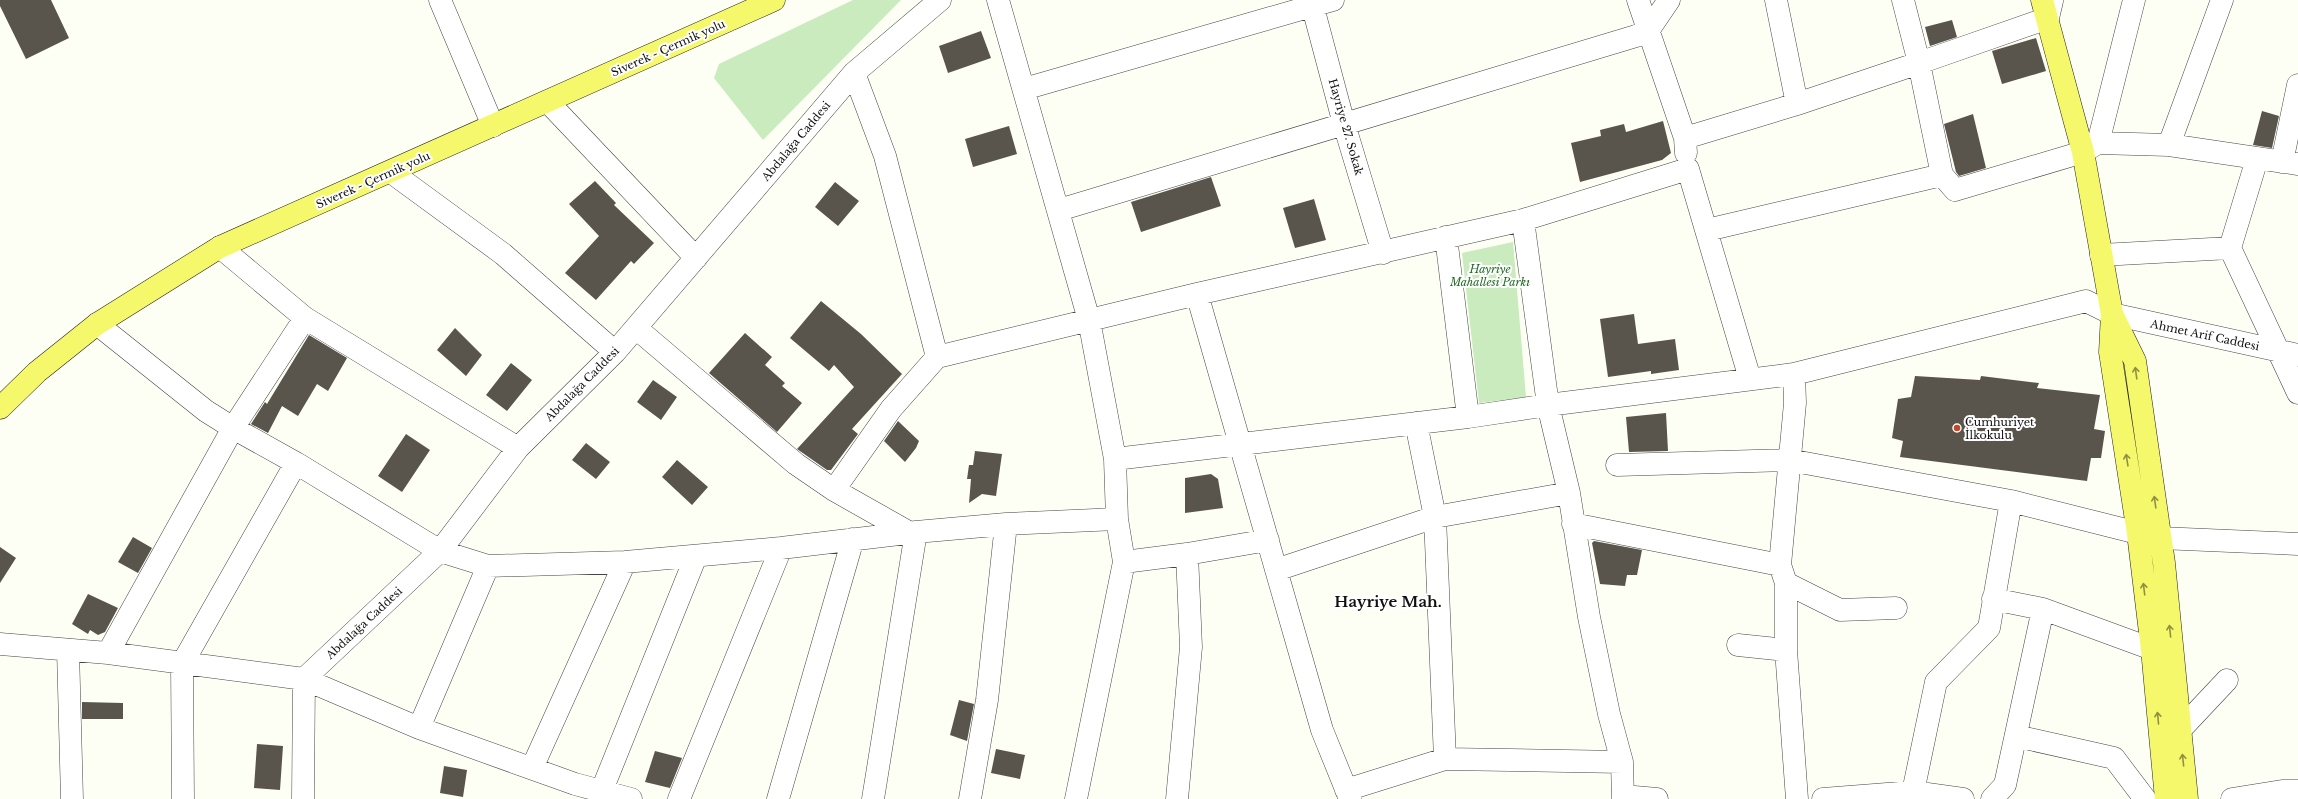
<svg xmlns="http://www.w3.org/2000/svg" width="2298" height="799" viewBox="0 0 2298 799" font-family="'Libre Baskerville',serif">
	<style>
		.green { fill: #c9ebbd }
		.building { fill: #59554d }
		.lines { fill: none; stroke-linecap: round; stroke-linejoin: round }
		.minor-casing { stroke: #444; stroke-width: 23 }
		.major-casing { stroke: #222; stroke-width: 23 }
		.minor { stroke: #fff; stroke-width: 22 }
		.major { stroke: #f6f86b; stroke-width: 22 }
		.oneway { stroke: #8f9042 }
		.poi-dot { fill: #c24727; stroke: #fff; stroke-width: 1.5 }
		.labels { text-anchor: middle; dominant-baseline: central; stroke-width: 4; stroke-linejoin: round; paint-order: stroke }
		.street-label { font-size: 11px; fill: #111; stroke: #fff }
		.park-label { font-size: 11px; font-style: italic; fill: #1f6a23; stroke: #fff }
		.poi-label { font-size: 11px; fill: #111; stroke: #fff; text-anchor: start }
		.district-label { font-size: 15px; font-weight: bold; fill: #111; stroke: #fff }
	</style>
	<rect width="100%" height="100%" fill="#fefff4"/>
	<path class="green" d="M853,0h48l-138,140 -49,-62 5,-14z
		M1513,242l13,155 -47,6 -17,-150z"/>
	<path class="building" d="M0,0h51l18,38 -43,21 -26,-53z
		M1952,20l5,17 -27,9 -5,-19z
		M981,31l10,27 -43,15 -9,-27z
		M2036,38l10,33 -44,13 -10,-33z
		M2262,111l17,5 -7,32 -19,-3z
		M1973,114l13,54 -27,8 -3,-4 -12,-48z
		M1663,121l8,32 -9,7 -82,22 -9,-39 30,-7 -1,-6 24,-6 2,8z
		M1009,126l8,28 -44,13 -8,-28z
		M1211,177l10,29 -80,26 -10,-30z
		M595,181l21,22 -2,2 40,38 -20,21 -3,-3 -35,39 -31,-27 34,-37 -30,-32z
		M835,182l24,19 -21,25 -23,-19z
		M1314,199l12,41 -31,8 -12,-40z
		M821,301l40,33 41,40 -50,55 6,5 -27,36h-4l-30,-21 57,-62 -20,-22 -5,6 -39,-33z
		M1634,314l4,30 37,-5 4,31 -28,4v-3l-43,6 -8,-58z
		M455,328l27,27 -16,21 -29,-26z
		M745,333l27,24 -7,8 20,18 -3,3 20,17 -25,29 -68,-59z
		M309,335l38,23 -19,33 -11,-7 -19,32 -16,-10 -14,27 -17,-9 14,-22 2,2z
		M511,363l21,17 -25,31 -21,-16z
		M1915,376l65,4 1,-4 58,7 -2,5 63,7 -6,34 11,2 -4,27h-10l-4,23 -187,-24 3,-16 -11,-3 6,-39 13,-2z
		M653,380l24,17 -16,23 -24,-18z
		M1666,413l2,38 -39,1 -3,-35z
		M898,421l21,20 -3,7 -11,14 -21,-21z
		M406,434l24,16 -28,42 -24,-16z
		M586,443l24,19 -14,17 -24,-19z
		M975,451l27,3 -6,42 -14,-2 -13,9 2,-24h-4l2,-14h4z
		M677,460l31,27 -16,18 -30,-28z
		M1211,474l7,5 5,29 -38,5v-35z
		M133,537l19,11 -14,25 -20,-11z
		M1594,541l48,9 -5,25h-10l-2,11 -25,-2 -8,-41z
		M0,547l16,11 -16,25z
		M88,594l30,14 -13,24 -7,3 -8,-5 -2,4 -16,-10z
		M959,700l15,4 -7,37 -17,-6z
		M82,702l41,1v16h-41z
		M257,744l26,2 -3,44 -26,-2z
		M996,749l29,6 -5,24 -29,-6z
		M655,751l27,7 -12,30 -25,-6z
		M444,766l23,4 -4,27 -23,-4z"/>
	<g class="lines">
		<defs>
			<path id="minor" d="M440,0l53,126
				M998,0l91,320 26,139 2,60 7,43 -48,237
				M1311,0l33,124 39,129
				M1638,0l47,138 1,15
				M854,73l31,83 52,201
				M1024,89l309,-89
				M548,102l148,156
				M1797,104l122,-41 -16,-63
				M1685,138l112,-34 -21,-104
				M2098,143l36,-143
				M2169,145l53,-145
				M2257,159l-27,89 68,145
				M2282,162l16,-77
				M391,172l112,82 112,98
				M1942,175l13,15 128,-38 15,-9 71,2 129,19
				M1059,210l577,-174 12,-5 21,-31
				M1523,220l25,185 21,88 20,124 20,97 13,48 1,37
				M1707,230l235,-55 -23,-112 129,-45 4,-17
				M1446,237l22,180
				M220,247l85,71 213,130
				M2101,255l129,-7
				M1197,294l125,436 28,69
				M97,324l109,87 27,17 63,35 -114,201 1,135
				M636,328l160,136 38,26 76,43
				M1794,374l1,29 -15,162 6,18v67l11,149
				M1416,423l19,94 10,242
				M1115,459l353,-42 80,-12 246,-31 292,-73 26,13 186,41
				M296,463l144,88 48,15 137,-4 156,-14 135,-16 90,-8 111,-5
				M1617,465l172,-5 222,41
				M834,490l57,-81 46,-52 260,-63 326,-74 165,-51 62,210
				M1573,524l207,41
				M2160,538l138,6
				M1124,562l63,-8 81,-14
				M1276,570l159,-53 134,-24
				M1786,583l54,27 56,-2
				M1993,599l50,10 109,40
				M0,644l108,9 196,26 115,49 156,56 56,15
				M1738,645l48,5
				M68,650l4,149
				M108,653l125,-225 72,-110
				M419,728l69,-162
				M2180,730l47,-50
				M2016,736l98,22 31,41
				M532,768l93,-206
				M602,790l94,-234
				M1346,790l99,-31 177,3
				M1913,792l23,-110 53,-54 22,-127 127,32
				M1623,796l34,3
				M303,799l1,-120 136,-128 78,-103 97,-96 239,-279 86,-73
				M679,799l102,-251
				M778,799l75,-260
				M873,799l43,-267
				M970,799l17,-99 19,-176
				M1177,799l14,-152 -4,-93
				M1823,799l90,-7 50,7
				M1992,799l13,-14 38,-176
				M2232,799l50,-8h16"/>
			<path id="major" d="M2042,0l41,152 29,162 -2,38 28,181 14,116 14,150
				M2113,316l22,45 29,202 23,236
				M0,408l37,-36 60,-48 123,-77 554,-247"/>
		</defs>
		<use href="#minor" class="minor-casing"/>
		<use href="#major" class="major-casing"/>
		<use href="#minor" class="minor"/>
		<use href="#major" class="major"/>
	</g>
	<defs><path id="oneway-shaft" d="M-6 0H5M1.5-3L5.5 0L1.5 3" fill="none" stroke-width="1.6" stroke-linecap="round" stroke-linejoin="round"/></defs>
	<g class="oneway">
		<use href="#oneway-shaft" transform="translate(2136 373) rotate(-98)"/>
		<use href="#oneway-shaft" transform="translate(2127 460) rotate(-99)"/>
		<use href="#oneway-shaft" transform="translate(2155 502) rotate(-98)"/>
		<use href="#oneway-shaft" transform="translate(2144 589) rotate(-97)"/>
		<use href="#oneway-shaft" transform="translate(2170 631) rotate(-96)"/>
		<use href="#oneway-shaft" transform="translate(2158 718) rotate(-95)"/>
		<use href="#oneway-shaft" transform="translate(2183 760) rotate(-96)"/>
	</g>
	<circle class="poi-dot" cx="1957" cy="428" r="4"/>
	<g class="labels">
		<g class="street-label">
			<text transform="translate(668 48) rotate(-24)">Siverek - Çermik yolu</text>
			<text transform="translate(1346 127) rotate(74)">Hayriye 27. Sokak</text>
			<text transform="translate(796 141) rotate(-50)">Abdalağa Caddesi</text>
			<text transform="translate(373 180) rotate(-24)">Siverek - Çermik yolu</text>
			<text transform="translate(2205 335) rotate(12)">Ahmet Arif Caddesi</text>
			<text transform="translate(582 384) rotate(-45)">Abdalağa Caddesi</text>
			<text transform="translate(364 623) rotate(-43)">Abdalağa Caddesi</text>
		</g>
		<g class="park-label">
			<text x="1490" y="269">Hayriye<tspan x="1490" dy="13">Mahallesi Parkı</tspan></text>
		</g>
		<g class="poi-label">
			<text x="1965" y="422">Cumhuriyet<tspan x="1965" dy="13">İlkokulu</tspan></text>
		</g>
		<g class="district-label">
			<text x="1388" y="601">Hayriye Mah.</text>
		</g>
	</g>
</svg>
